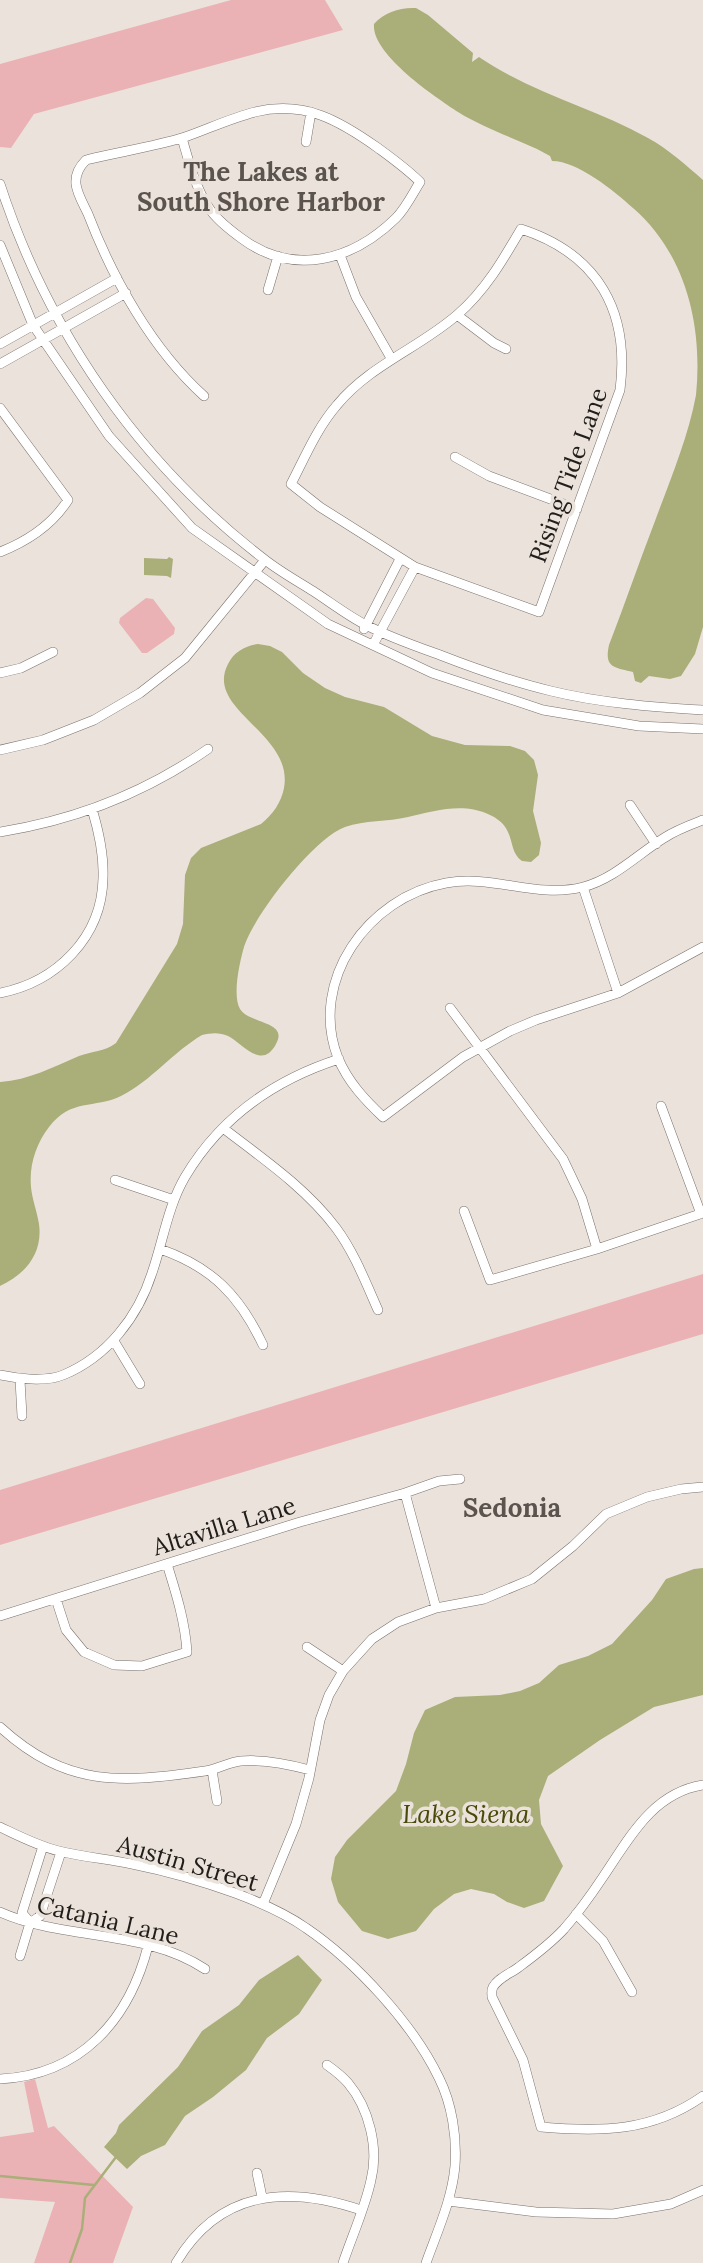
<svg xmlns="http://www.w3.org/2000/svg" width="703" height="2263" viewBox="0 0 703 2263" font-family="Lora,serif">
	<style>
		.green { fill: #ebb2b5 }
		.water { fill: #aaae79 }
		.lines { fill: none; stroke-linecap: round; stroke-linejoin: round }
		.stream { stroke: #aaae79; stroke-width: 2.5 }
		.minor-casing { stroke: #79716b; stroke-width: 10 }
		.minor { stroke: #fff; stroke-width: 9 }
		.labels { text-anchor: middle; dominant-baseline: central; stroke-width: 7; stroke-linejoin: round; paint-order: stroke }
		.street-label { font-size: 24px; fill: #201d1a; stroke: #ebe3db }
		.neighbourhood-label { font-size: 26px; font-weight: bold; fill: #5b544e; stroke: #ebe3db }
		.water-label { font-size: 26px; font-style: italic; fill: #484a09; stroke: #ebe3db }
	</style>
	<rect width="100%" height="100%" fill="#ebe3db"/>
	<path class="green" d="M231,0h94l18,30 -309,84 -23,34 -11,-1v-83z
		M146,598l7,1 22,29 -1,6 -27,19h-5l-23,-30 1,-5z
		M703,1274v60l-703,211v-55z
		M35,2079l13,49 6,-2 79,81 -20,56h-79l21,-61 -55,-4v-61l34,-5 -10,-50z"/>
	<path class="water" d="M416,8l12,7 45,38 -1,9 7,-5c54,37 114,50 169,81 20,11 38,27 55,42v447l-8,27 -14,22 -11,3 -21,-3 -8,7 -6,-2 -2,-9c-19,-5 -29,-4 -24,-27 16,-41 30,-83 46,-124 15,-41 33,-83 41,-126 7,-69 -10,-141 -63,-187 -19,-17 -55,-47 -81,-47l-2,-5 -13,-7c-26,-12 -55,-22 -79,-37 -23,-15 -87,-58 -84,-88 10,-12 27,-17 42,-16z
		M169,557l4,2 -2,19 -4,-2 -23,-1v-17l23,1z
		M258,644l12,2 12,6 21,21 22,15 20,9 39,10 48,29 33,9 45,1 15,5 9,9 4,15 -5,36 8,32 -2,12 -8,7 -9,-1c-16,-11 -4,-33 -32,-46 -27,-13 -55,-4 -82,2 -21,5 -43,3 -63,10 -31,11 -91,88 -101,120 -4,14 -12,48 -4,62 9,15 49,12 36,35 -14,27 -34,-1 -48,-8 -9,-4 -17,-3 -26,-1 -29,17 -51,46 -81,61 -27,13 -50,2 -72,31 -13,17 -20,38 -18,60 1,12 6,24 8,37 4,29 -13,50 -39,62v-204c29,-2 53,-15 79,-26 13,-5 25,-4 37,-13l61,-99 6,-20 2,-49 6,-17 10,-10 60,-24c12,-10 20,-21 23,-36 10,-55 -80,-78 -56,-124 6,-12 17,-18 30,-20z
		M703,1568v127l-49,12 -54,33 -52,36 -9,24 2,24 22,42 -19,35 -20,7 -17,-6 -13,-8 -23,-5 -17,5 -20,15 -18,22 -28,8 -26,-8 -24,-29 -7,-23 4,-22 12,-17 49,-49 10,-27 8,-31 11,-23 30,-13 45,-2 20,-4 19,-8 20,-18 29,-9 24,-12 40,-44 14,-21 28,-10z
		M298,1955l24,25 -23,34 -32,24 -21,32 -33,27 -28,19 -20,29 -24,11 -14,13 -23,-22 12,-14 3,-8 59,-58 24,-36 37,-26 20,-25z"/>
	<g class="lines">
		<path class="stream" d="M0,2176l94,9
			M70,2263l12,-34 3,-31 31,-41"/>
		<defs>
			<path id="minor" d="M182,138c7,24 13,49 27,70 7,11 21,22 32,30 52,39 111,23 155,-20 10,-10 17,-25 24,-36 -13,-13 -27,-23 -42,-34 -38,-27 -73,-48 -123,-36 -24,6 -47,17 -70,25 -32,10 -67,15 -99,23 -7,7 -11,14 -10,24 1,10 8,21 12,30 25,65 64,135 116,182
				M306,142l5,-30
				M0,184c48,148 140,280 264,375 15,12 33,22 49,32 17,11 35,25 53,34 23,12 49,21 74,30 36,14 73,27 111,36 49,12 101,16 152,19
				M521,229c77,25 109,82 99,161l-81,222 -124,-45 -95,-60 -29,-23c14,-27 26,-56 46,-79 33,-40 82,-57 120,-90 28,-24 46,-55 64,-86z
				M0,245l33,80 76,111 83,92 136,96 104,49 111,37 96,16 64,3
				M340,255l16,42 35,61
				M268,290l10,-34
				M457,315l37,28 12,6
				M0,344l117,-66
				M0,364l126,-71
				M0,408l68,92c-16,25 -40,41 -68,52
				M455,457l34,19 88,33
				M364,629l36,-70
				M373,645l42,-78
				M0,673l21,-5 32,-16
				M0,750l43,-10 51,-20 46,-27 45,-35 80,-98
				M630,805l26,39
				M703,820c-13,5 -27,10 -39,18 -26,16 -50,41 -81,49 -47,12 -91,-13 -137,-4 -78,14 -138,98 -108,175 10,24 27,42 45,59l80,-60 47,-26 26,-11 82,-27 85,-46
				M0,832c75,-12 145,-39 208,-83
				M583,887l35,106
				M0,993c56,-11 102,-55 103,-115 1,-24 -4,-46 -11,-69
				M450,1008l113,151 19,40 15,50
				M661,1106l40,108
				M223,1128c39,30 83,60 113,100 18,24 30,55 42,82
				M115,1180l59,20
				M464,1211l26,69 107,-31 106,-36
				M160,1249c52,18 80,47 103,96
				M114,1341l26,43
				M0,1375c18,4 46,7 63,0 44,-18 75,-58 89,-102 11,-32 16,-67 33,-96 35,-59 89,-97 154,-118
				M20,1380l2,36
				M405,1493l31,115
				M56,1599l10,31 18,22 30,13 28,1 45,-14c-2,-31 -11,-59 -20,-88
				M0,1616l300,-94 105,-29 34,-12 21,-2
				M307,1647l36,24
				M0,1727c67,61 121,56 205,44 13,-2 24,-9 36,-10 24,-2 47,3 69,9
				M212,1770l5,31
				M703,1785c-51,8 -74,54 -100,92 -12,18 -24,35 -39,52 -13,14 -30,27 -45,38 -9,7 -20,10 -26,20 -2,4 -1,6 -1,10l31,63 18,67c60,5 111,5 162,-31
				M0,1827c19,9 38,19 59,24 24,6 49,8 73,13 35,7 70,17 103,29 24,9 50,20 71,35 50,34 107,96 133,150 13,26 18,59 16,88 -3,34 -18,66 -29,97
				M263,1904l33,-80 13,-46 11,-58 9,-25 14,-24 29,-32 26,-17 38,-14 48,-9 48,-20 41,-33 33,-32 41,-17 34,-8 22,-2
				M0,1912c65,29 145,17 205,57
				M576,1914l27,27 29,51
				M29,1921l-7,-8 21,-67
				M20,1956l10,-33 10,-7 21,-64
				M327,2065c7,5 15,11 21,18 21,25 31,65 23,97 -6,28 -19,56 -28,83
				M0,2079c81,-4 129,-59 148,-133
				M257,2173l5,24
				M448,2201l88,11 77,2 58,-10 32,-14
				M176,2263c43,-73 111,-78 185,-53"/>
		</defs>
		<use href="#minor" class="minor-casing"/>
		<use href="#minor" class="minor"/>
	</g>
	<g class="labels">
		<g class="street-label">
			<text transform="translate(568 475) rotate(-70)">Rising Tide Lane</text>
			<text transform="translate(224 1526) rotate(-17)">Altavilla Lane</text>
			<text transform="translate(188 1863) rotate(16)">Austin Street</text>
			<text transform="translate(108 1920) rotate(13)">Catania Lane</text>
		</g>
		<g class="neighbourhood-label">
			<text x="261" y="171">The Lakes at<tspan x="261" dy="30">South Shore Harbor</tspan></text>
			<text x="512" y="1507">Sedonia</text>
		</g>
		<g class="water-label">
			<text x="466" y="1813">Lake Siena</text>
		</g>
	</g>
</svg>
